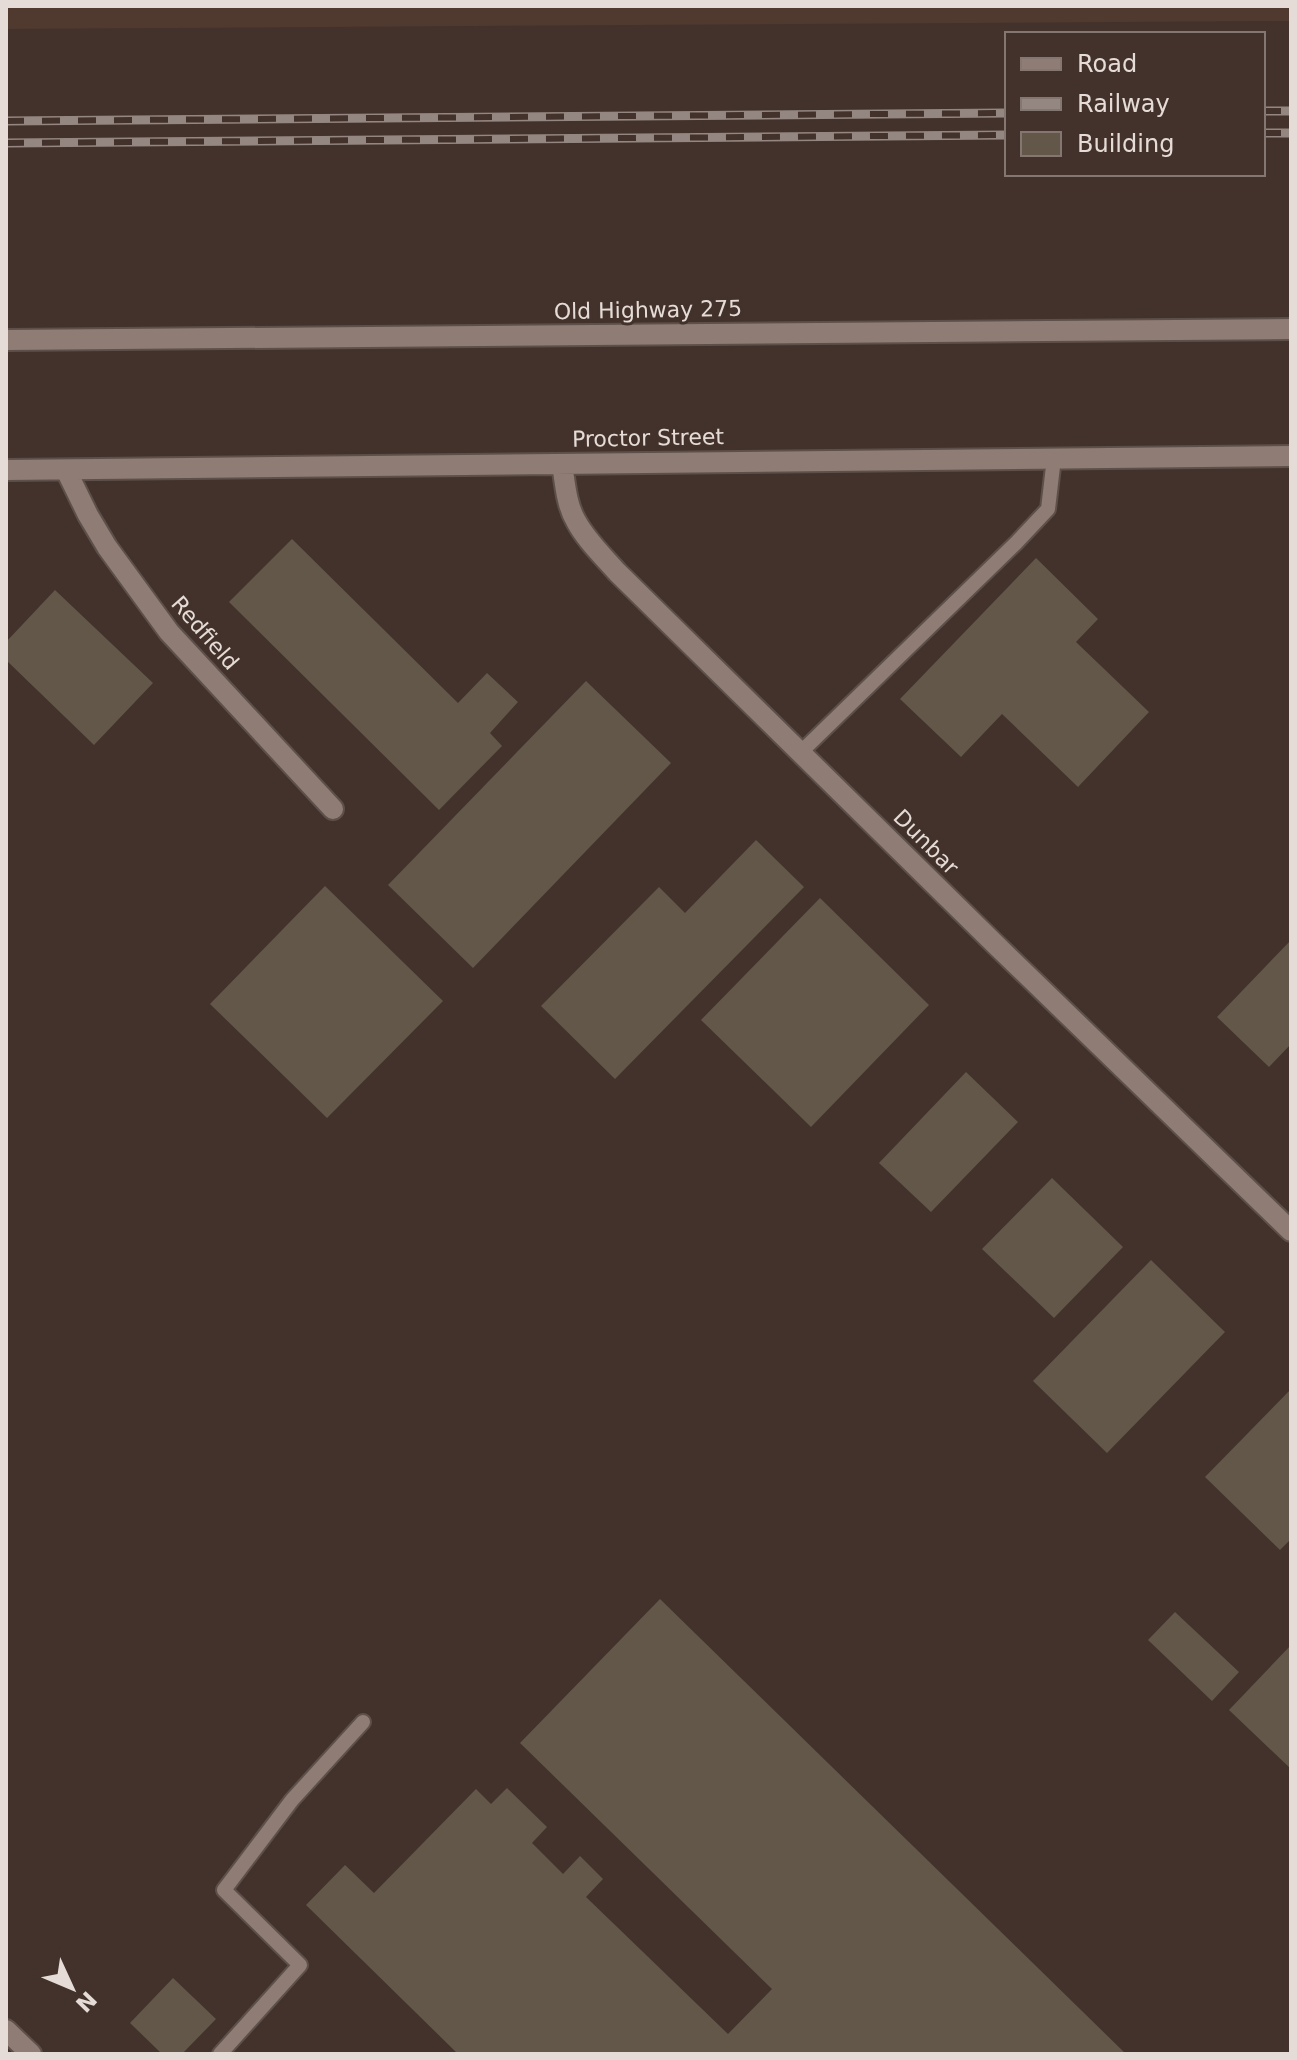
<svg xmlns="http://www.w3.org/2000/svg" width="1297" height="2060" viewBox="0 0 1297 2060" font-family="'DejaVu Sans',sans-serif">
	<style>
		.built { fill: #50392f }
		.building { fill: #625749 }
		.lines { fill: none; stroke-linecap: round; stroke-linejoin: round }
		.lane-casing { stroke: #5d504a; stroke-width: 18 }
		.street-casing { stroke: #5d504a; stroke-width: 24 }
		.secondary-casing { stroke: #5d504a; stroke-width: 24 }
		.lane { stroke: #8f7c74; stroke-width: 14 }
		.street { stroke: #8f7c74; stroke-width: 20 }
		.secondary { stroke: #8f7c74; stroke-width: 20 }
		.rail-casing { stroke: #948781; stroke-width: 9 }
		.rail { stroke: #42322b; stroke-width: 6; stroke-dasharray: 18; stroke-linecap: butt }
		.labels { text-anchor: middle; dominant-baseline: central; stroke-width: 6; stroke-linejoin: round; paint-order: stroke }
		.street-label { font-size: 22px; fill: #e6dcd7; stroke: #42322b }
	</style>
	<rect width="100%" height="100%" fill="#42322b"/>
	<path class="built" d="M6,6h1285v15l-1285,8z"/>
	<path class="building" d="M292,539l166,164 29,-30 31,29 -28,31 12,13 -63,64 -210,-208z
		M1036,558l62,61 -22,23 73,70 -71,75 -76,-73 -41,43 -61,-58z
		M55,590l98,93 -59,62 -88,-85v-18z
		M586,681l85,82 -198,205 -85,-83z
		M756,840l48,47 -189,192 -74,-73 118,-119 26,26z
		M325,886l118,115 -116,117 -117,-114z
		M820,898l109,107 -118,122 -110,-107z
		M1291,940v104l-22,23 -52,-50z
		M966,1072l52,50 -87,90 -52,-49z
		M1052,1178l71,69 -69,71 -72,-69z
		M1151,1260l74,72 -118,121 -74,-72z
		M1291,1389v150l-11,11 -75,-73z
		M660,1599l466,455h-668l-152,-149 39,-40 29,28 102,-104 15,15 16,-16 40,39 -15,16 31,31 17,-18 23,23 -17,18 142,137 44,-45 -252,-246z
		M1175,1612l64,60 -27,29 -64,-61z
		M1291,1645v124l-62,-59z
		M173,1978l43,41 -34,35h-20l-32,-31z"/>
	<g class="lines">
		<defs>
			<path id="lane" d="M801,752l215,-209 32,-34 6,-51
				M220,2054l80,-89 -76,-75 68,-90 71,-78"/>
			<path id="street" d="M562,464c3,18 4,40 14,57 10,19 27,35 41,51l379,373 295,286
				M6,470l1285,-14
				M66,470l22,45 19,32 62,85 164,177
				M6,2030l25,24"/>
			<path id="secondary" d="M6,340l1285,-11"/>
		</defs>
		<use href="#lane" class="lane-casing"/>
		<use href="#street" class="street-casing"/>
		<use href="#secondary" class="secondary-casing"/>
		<use href="#lane" class="lane"/>
		<use href="#street" class="street"/>
		<use href="#secondary" class="secondary"/>
		<defs>
			<path id="rail" d="M1263,111h28
				M6,121l1001,-8
				M1263,133h28
				M6,143l1001,-8"/>
		</defs>
		<use href="#rail" class="rail-casing"/>
		<use href="#rail" class="rail"/>
	</g>
	<g class="labels">
		<g class="street-label">
			<text transform="translate(648 310) rotate(-1)">Old Highway 275</text>
			<text transform="translate(648 438) rotate(-1)">Proctor Street</text>
			<text transform="translate(205 633) rotate(49)">Redfield</text>
			<text transform="translate(926 842) rotate(45)">Dunbar</text>
		</g>
	</g>
	<rect width="1297" height="2060" fill="none" stroke="#e6dcd7" stroke-width="16"/>
	<rect x="1005" y="32" width="260" height="144" fill="#42322b" stroke="#847670" stroke-width="2"/>
	<rect x="1021" y="58" width="40" height="12" fill="#8f7c74" stroke="#847670" stroke-width="2"/>
	<text x="1077" y="72" font-size="24" fill="#e6dcd7">Road</text>
	<rect x="1021" y="98" width="40" height="12" fill="#948781" stroke="#847670" stroke-width="2"/>
	<text x="1077" y="112" font-size="24" fill="#e6dcd7">Railway</text>
	<rect x="1021" y="132" width="40" height="24" fill="#625749" stroke="#847670" stroke-width="2"/>
	<text x="1077" y="152" font-size="24" fill="#e6dcd7">Building</text>
	<g transform="translate(72 1988) rotate(134)" stroke="#42322b" stroke-width="6" paint-order="stroke">
	<path d="M0-6L14 30L0 20L-14 30Z" fill="#e6dcd7"/>
	<text y="-12" font-size="22" font-weight="bold" text-anchor="middle" fill="#e6dcd7">N</text>
	</g>
</svg>
